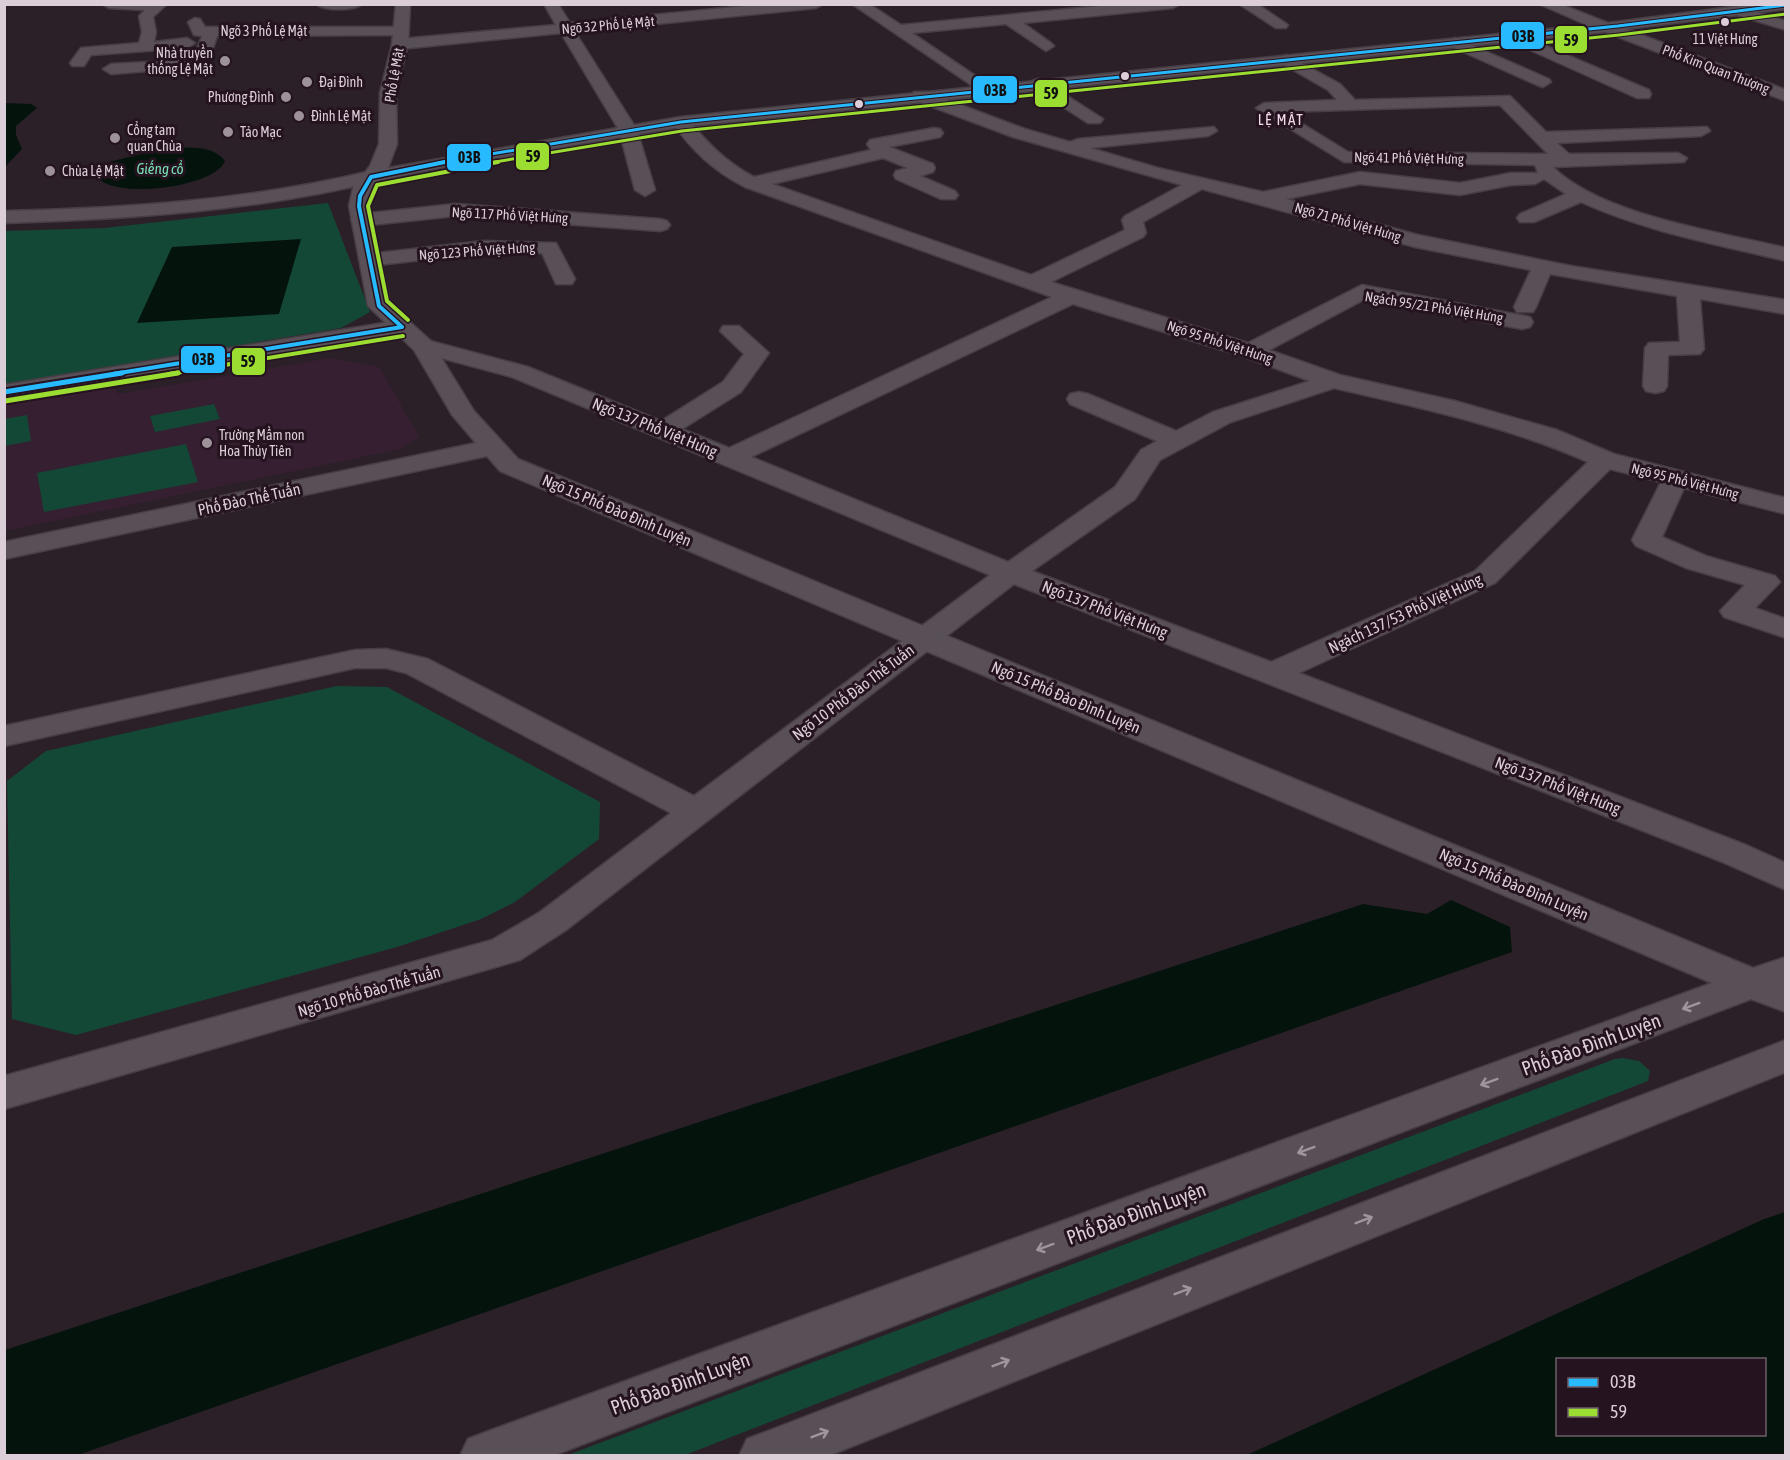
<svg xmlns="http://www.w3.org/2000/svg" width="1790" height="1460" viewBox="0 0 1790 1460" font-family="'Asap Condensed',sans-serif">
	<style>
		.built { fill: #351f30 }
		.green { fill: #144836 }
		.water { fill: #04140d; fill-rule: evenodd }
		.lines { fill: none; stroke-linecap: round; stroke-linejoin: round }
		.street-casing { stroke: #473d45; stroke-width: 3 }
		.secondary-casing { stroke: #473d45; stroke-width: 3 }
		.street { fill: #585056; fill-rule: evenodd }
		.secondary { fill: #585056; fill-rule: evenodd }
		.bus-1-far2-casing { stroke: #251320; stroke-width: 5 }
		.bus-1-far1-casing { stroke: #251320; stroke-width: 7 }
		.bus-1-casing { stroke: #251320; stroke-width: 9 }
		.bus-2-far2-casing { stroke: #251320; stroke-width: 5 }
		.bus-2-far1-casing { stroke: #251320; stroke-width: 7 }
		.bus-2-casing { stroke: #251320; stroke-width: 9 }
		.bus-1-far2 { stroke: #27baff; stroke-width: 3 }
		.bus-1-far1 { stroke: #27baff; stroke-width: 4 }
		.bus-1 { stroke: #27baff; stroke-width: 5 }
		.bus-2-far2 { stroke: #9cdd31; stroke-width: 3 }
		.bus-2-far1 { stroke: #9cdd31; stroke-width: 4 }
		.bus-2 { stroke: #9cdd31; stroke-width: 5 }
		.oneway { stroke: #a0959e }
		.bus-dot { fill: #dbced8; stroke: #251320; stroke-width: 2 }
		.poi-dot { fill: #9d919a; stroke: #251320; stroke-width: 2 }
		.labels { text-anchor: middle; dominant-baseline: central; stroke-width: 6; stroke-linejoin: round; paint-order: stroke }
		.far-street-label { font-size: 14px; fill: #dbced8; stroke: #251320 }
		.bus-label { font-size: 14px; fill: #dbced8; stroke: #251320 }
		.far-poi-label { font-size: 14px; fill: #dbced8; stroke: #251320; text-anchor: start }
		.far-neighbourhood-label { font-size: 15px; letter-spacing: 1.5px; fill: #f2d8eb; stroke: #251320 }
		.far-water-label { font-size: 15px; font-style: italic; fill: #77e0b4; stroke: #251320 }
		.street-label { font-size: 16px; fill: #dbced8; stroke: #251320 }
		.near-street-label { font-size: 20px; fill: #dbced8; stroke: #251320 }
		.line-badge { stroke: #251320; stroke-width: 2 }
		.pale-badge-label { font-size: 16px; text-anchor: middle; font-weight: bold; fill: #111 }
	</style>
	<rect width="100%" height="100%" fill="#2b2028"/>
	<path class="built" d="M330,358l49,9 40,69 -18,13 -396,82v-127l109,-19 4,9z"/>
	<path class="green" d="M328,203l42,109 -29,16 -336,56 -1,-153 101,-3z
		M214,404l6,15 -65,13 -5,-16z
		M27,415l4,26 -26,5v-27z
		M186,444l12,38 -154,30 -7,-39z
		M337,686l50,1 213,115 -1,37 -84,63 -34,17 -84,28 -321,88 -64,-16 -5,-238 39,-30z
		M1623,1058l16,3 11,10 -2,10 -963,374h-117l1047,-396z"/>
	<path class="water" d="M4,103l27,1 6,4 -21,18v9l6,14 -17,18z
		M161,149c19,-1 51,-6 64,12 -10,27 -116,40 -129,14l13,-13z
		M301,239l-22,75 -142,9 35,-76z
		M1451,900l59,27 2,25 -1434,503h-73v-105l1358,-446 64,10z
		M1785,1212v242l-538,1 517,-236zM1558,1360h206v74h-206z"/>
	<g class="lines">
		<defs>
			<path id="street" d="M102,4h65l-14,13 3,15 -2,10 33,-4 8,5 -8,5 -96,7 -7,11h-12l-2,-3 11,-15 58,-5 3,-11 -3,-16 6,-6 -36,-2z
				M316,4h46c-9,7 -37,7 -46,0z
				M544,4h14l12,19 196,-19h57l-7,4 -241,24 62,98 18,60 -10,6 -10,-6 -16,-60 -58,-97 -161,16 -8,-5 8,-5 156,-14z
				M852,4h17l32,21 221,-21h58l-7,4 -150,15 28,20 3,3 -8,5 -40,-27 -94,9 80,54 2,3 -8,5z
				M1239,4h18l31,21 -2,3h-10z
				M1739,7l47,14v9l-52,-16 -2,-3z
				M195,18l5,1 5,8h196l7,4 -7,4 -184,1 -6,18 -14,13 -86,7 -8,-5 8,-5 76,-4 9,-8 6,-16 -8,-1 -6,-13z
				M1513,32l136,58 2,4 -2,4h-12l-129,-58 -3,-3 3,-3z
				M1455,38l94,41 2,3 -8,5 -6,-2 -87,-39 -3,-3z
				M1287,55l53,29 15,16 155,-4 36,36 161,-5 3,4 -9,5 -144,7 12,11 109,-1 9,5 -3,4 -131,5c48,48 167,65 233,81v13c-70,-17 -139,-29 -205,-59l-47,20h-14l-3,-4 3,-4 46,-20 -22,-15 -9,5 -24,1 -51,10 -100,-11 -74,15 132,36 153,31 215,34v14l-86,-15 4,50 -4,5 -32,1 -1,31 -3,5 -9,2 -9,-2 -3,-5 2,-38 4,-5 31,-1 -3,-46 -127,-22 -14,33 -3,5h-16l-3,-5 17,-37 -116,-23 -213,-58 -59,33 3,11 -3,4 -92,45 197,61 114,-58 168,32 3,5 -3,5 -8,2 -157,-30 -96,51 71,25 115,26 102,29 57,24 172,44v16l-102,-26 -22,49 44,19 69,20 5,6 -25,26 31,11v19l-62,-21 -4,-6 25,-26 -59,-17 -50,-22 -4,-6 29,-58 -51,-13 -115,114 -196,90 447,172 40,18v27l-66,-29 -706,-277 -448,346 -46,30 -516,149v-33l488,-136 48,-28 131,-99 -265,-140 -20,-5h-31l-351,78v-20l351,-76 31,-1 42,10 266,137 296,-221 -478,-198 -97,-26 -4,-5 4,-5 8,-2 105,28 133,54 62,-39 21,-28 -24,-23 3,-5h16l30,27 -28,39 -59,37 47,19 323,-151 -307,-110c-31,-16 -53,-36 -73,-65l3,-4h12c20,25 39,44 67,59l117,-27 -4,-6 3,-4 64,-12 6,1 3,4 -3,4 -51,10 44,17 2,4 -2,4 -13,4 35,15 3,4 -3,4h-14l-45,-20 -2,-4 2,-4 12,-3 -25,-10 -111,26 259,91 94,-45 -3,-10 3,-4 57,-31 -169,-48 -99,-37 -2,-4 2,-4h12l99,37 45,13 8,-3 136,-12 3,4 -9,5 -118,12 68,20 105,24 97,-20 100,11 51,-10h27l-3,-8 -191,-3 -88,-54 8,-5 73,-3 -9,-10 -47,-27 -2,-3 2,-3zM1500,105l48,49 -200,-2 -65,-40zM1073,304l169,52 68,25 -97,31 -37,19 -88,-37 -9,-2 -9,2 -3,5 3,5 87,37 -16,9 -26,37 -107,75 -257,-105zM1334,388c87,20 173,38 254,74l-113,109 -204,91 -239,-91 103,-72 25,-39 71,-38z
				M1038,79l6,2 59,38 -3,4h-12l-56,-36 -2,-3 2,-3z
				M371,171l7,2 2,4 -2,4c-123,30 -248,38 -374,42v-12c124,-3 246,-11 367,-40z
				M455,204l205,15 7,2 3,4 -3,4 -7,2 -205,-15 -94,10 -7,-2 -3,-4 3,-4 7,-2z
				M484,241l72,2 19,36 -3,5h-16l-14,-31h-58l-115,13 -7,-2 -3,-4 3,-4 7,-2z
				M402,320l8,2 3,5 -3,5 -406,67v-14z"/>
			<path id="secondary" d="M396,4h14l-2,40 -12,49 1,51 -9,24 293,-51 906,-92 -48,-21h21l48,19 147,-19h31v5l-160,20 160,61v11l-181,-69 -924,95 -227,38 -76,16 -6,7 -3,18 21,98 41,37 43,70 44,48 1235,509 33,-11v55l-35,-13 -1199,457h-92l8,-17 18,-7 1226,-449 -1212,-512 -13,-15 -483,103v-17l472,-99 -24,-28 -38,-65 -46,-44 -19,-100 4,-18 17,-22 9,-22 1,-51 12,-49z
				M1786,1040v32l-958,384h-89l8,-17z"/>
		</defs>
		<use href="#street" class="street-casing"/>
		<use href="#secondary" class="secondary-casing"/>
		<use href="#street" class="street"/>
		<use href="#secondary" class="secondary"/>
		<defs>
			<path id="bus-1-far2" d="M438,163l243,-41 937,-96 168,-21"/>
			<path id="bus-1-far1" d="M402,327l-23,-21 -20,-100 1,-10 11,-19 74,-15
				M113,374l289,-47"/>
			<path id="bus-1" d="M4,392l118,-19"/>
			<path id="bus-2-far2" d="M489,163l193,-32 937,-96 167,-21"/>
			<path id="bus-2-far1" d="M408,320l-21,-19 -19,-95 9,-21 121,-23
				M169,374l234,-38"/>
			<path id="bus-2" d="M5,401l173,-28"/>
		</defs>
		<use href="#bus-1-far2" class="bus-1-far2-casing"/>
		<use href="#bus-1-far1" class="bus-1-far1-casing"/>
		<use href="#bus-1" class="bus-1-casing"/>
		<use href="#bus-2-far2" class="bus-2-far2-casing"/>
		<use href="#bus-2-far1" class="bus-2-far1-casing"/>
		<use href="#bus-2" class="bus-2-casing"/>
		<use href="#bus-1-far2" class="bus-1-far2"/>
		<use href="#bus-1-far1" class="bus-1-far1"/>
		<use href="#bus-1" class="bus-1"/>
		<use href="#bus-2-far2" class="bus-2-far2"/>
		<use href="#bus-2-far1" class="bus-2-far1"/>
		<use href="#bus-2" class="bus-2"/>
	</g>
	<defs><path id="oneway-shaft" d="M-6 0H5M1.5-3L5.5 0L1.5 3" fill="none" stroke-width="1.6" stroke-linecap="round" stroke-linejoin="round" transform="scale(1.5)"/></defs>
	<g class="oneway">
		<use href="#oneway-shaft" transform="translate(1691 1006) rotate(160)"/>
		<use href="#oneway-shaft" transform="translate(1489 1082) rotate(160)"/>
		<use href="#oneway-shaft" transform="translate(1306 1150) rotate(160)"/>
		<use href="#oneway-shaft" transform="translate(1364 1220) rotate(-21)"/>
		<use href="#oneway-shaft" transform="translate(1045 1247) rotate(160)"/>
		<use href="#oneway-shaft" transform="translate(1183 1291) rotate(-21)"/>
		<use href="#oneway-shaft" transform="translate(1001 1363) rotate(-21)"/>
		<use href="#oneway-shaft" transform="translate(820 1434) rotate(-21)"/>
	</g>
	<g class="bus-dot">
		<circle cx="1725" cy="22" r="5"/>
		<circle cx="1125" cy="76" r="5"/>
		<circle cx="859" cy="104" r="5"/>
	</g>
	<g class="poi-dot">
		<circle cx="225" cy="61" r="6"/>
		<circle cx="307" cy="82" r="6"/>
		<circle cx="286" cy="97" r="6"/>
		<circle cx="299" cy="116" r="6"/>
		<circle cx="228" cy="132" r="6"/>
		<circle cx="115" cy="138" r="6"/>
		<circle cx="50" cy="171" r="6"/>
		<circle cx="207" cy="443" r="6"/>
	</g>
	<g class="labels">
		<g class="far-street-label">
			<text transform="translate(608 25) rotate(-5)">Ngõ 32 Phố Lệ Mật</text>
			<text x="264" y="31">Ngõ 3 Phố Lệ Mật</text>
			<text transform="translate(1716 69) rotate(21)">Phố Kim Quan Thượng</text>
			<text transform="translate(394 75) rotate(-80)">Phố Lệ Mật</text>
			<text transform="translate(1409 158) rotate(1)">Ngõ 41 Phố Việt Hưng</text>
			<text transform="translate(510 215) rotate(3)">Ngõ 117 Phố Việt Hưng</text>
			<text transform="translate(1348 222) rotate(16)">Ngõ 71 Phố Việt Hưng</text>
			<text transform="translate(477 251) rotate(-4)">Ngõ 123 Phố Việt Hưng</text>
			<text transform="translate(1434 307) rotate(9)">Ngách 95/21 Phố Việt Hưng</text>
			<text transform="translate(1220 342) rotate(18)">Ngõ 95 Phố Việt Hưng</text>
			<text transform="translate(1685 481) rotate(14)">Ngõ 95 Phố Việt Hưng</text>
		</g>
		<g class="bus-label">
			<text x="1725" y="39">11 Việt Hưng</text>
		</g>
		<g class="far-poi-label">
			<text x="213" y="53" text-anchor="end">Nhà truyền<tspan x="213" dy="16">thống Lệ Mật</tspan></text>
			<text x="319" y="82">Đại Đình</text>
			<text x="274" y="97" text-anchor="end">Phương Đình</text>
			<text x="311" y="116">Đình Lệ Mật</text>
			<text x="127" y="130">Cổng tam<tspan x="127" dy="16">quan Chùa</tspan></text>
			<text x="240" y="132">Tảo Mạc</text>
			<text x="62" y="171">Chùa Lệ Mật</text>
			<text x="219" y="435">Trường Mầm non<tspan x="219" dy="16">Hoa Thủy Tiên</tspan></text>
		</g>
		<g class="far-neighbourhood-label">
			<text x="1281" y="119">LỆ MẬT</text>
		</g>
		<g class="far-water-label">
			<text x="160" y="168">Giếng cổ</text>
		</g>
		<g class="street-label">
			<text transform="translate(655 427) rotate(22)">Ngõ 137 Phố Việt Hưng</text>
			<text transform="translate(249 499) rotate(-12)">Phố Đào Thế Tuấn</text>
			<text transform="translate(617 510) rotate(23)">Ngõ 15 Phố Đào Đình Luyện</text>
			<text transform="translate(1105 609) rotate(21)">Ngõ 137 Phố Việt Hưng</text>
			<text transform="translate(1405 613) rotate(-25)">Ngách 137/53 Phố Việt Hưng</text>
			<text transform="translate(853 692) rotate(-37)">Ngõ 10 Phố Đào Thế Tuấn</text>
			<text transform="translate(1066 697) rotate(23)">Ngõ 15 Phố Đào Đình Luyện</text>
			<text transform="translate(1558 785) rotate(21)">Ngõ 137 Phố Việt Hưng</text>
			<text transform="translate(1514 884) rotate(23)">Ngõ 15 Phố Đào Đình Luyện</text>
			<text transform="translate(369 991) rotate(-16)">Ngõ 10 Phố Đào Thế Tuấn</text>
		</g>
		<g class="near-street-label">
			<text transform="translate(1591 1044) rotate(-20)">Phố Đào Đình Luyện</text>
			<text transform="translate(1136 1213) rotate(-20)">Phố Đào Đình Luyện</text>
			<text transform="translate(680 1383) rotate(-20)">Phố Đào Đình Luyện</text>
		</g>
	</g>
	<g class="line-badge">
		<rect x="1500" y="21" width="45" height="29" rx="6" fill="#27baff"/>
		<rect x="1554" y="25" width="34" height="29" rx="6" fill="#9cdd31"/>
		<rect x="972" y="75" width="46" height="29" rx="6" fill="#27baff"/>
		<rect x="1034" y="79" width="34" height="29" rx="6" fill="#9cdd31"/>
		<rect x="515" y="142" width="35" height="29" rx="6" fill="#9cdd31"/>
		<rect x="446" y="143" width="46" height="29" rx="6" fill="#27baff"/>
		<rect x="180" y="345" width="46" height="29" rx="6" fill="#27baff"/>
		<rect x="231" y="347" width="35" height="29" rx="6" fill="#9cdd31"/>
	</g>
	<g class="pale-badge-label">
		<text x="1523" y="42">03B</text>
		<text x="1571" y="46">59</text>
		<text x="995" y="96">03B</text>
		<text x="1051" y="99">59</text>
		<text x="533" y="162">59</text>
		<text x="469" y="163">03B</text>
		<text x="203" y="365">03B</text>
		<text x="248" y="367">59</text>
	</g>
	<rect width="1790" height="1460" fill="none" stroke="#dbced8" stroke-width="12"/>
	<rect x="1556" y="1358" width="210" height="78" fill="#251320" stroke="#6e5e6a" stroke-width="1.5"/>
	<rect x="1568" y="1378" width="30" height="9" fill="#27baff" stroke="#6e5e6a" stroke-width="1.5"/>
	<text x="1610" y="1388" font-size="18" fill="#dbced8">03B</text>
	<rect x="1568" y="1408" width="30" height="9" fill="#9cdd31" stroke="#6e5e6a" stroke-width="1.5"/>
	<text x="1610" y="1418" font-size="18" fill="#dbced8">59</text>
</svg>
